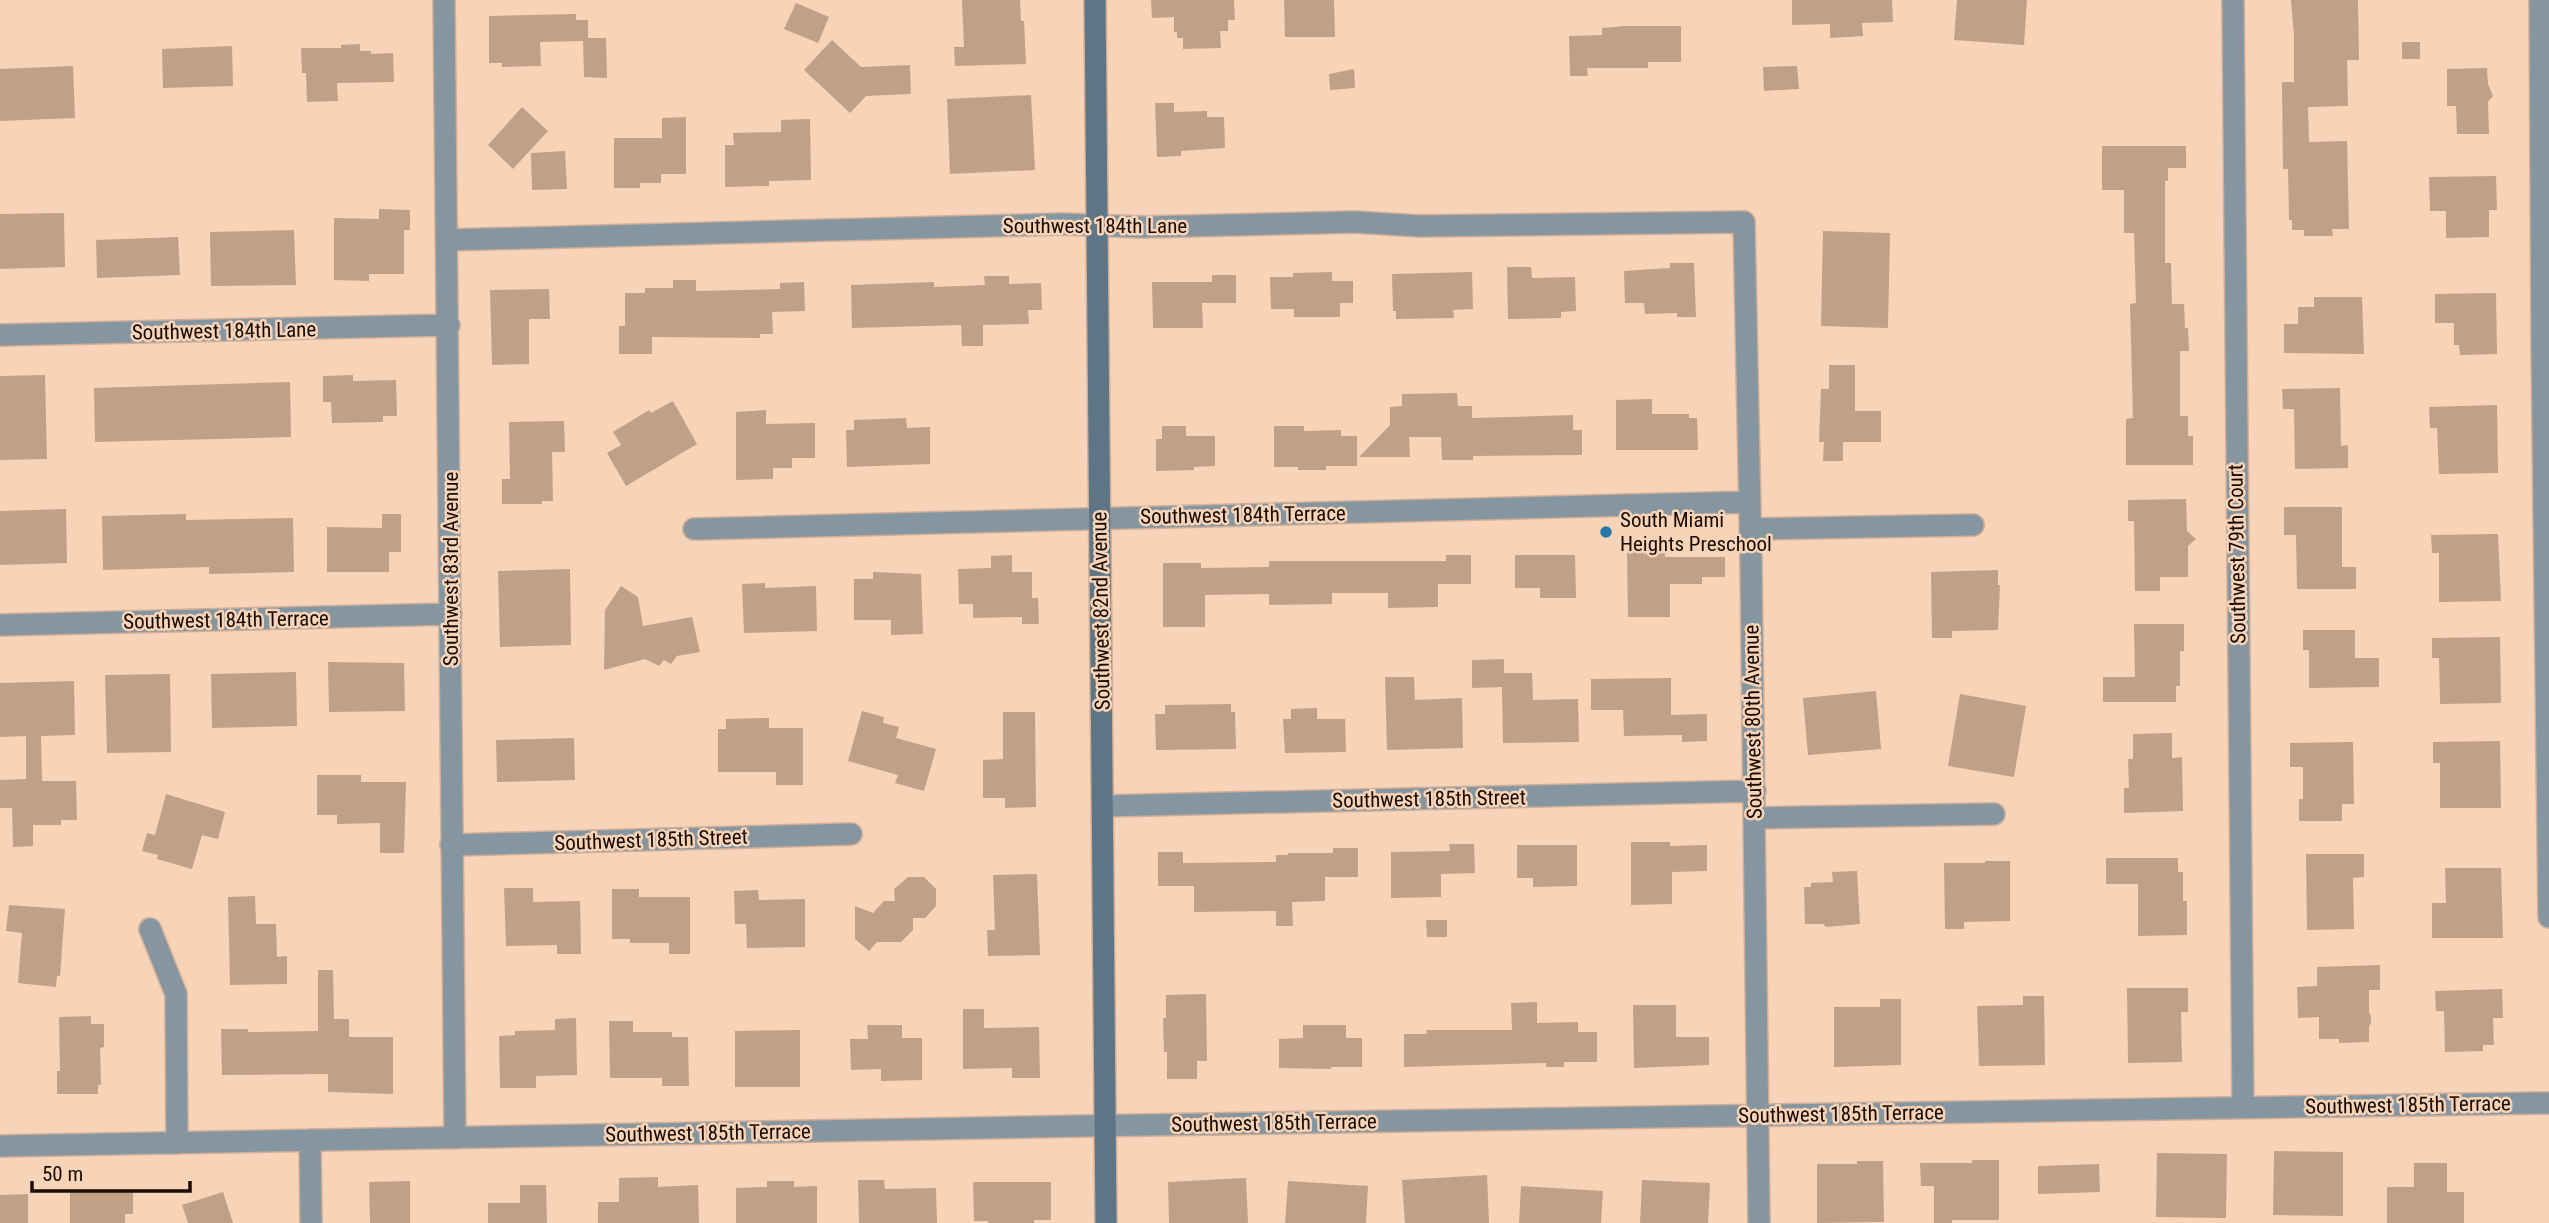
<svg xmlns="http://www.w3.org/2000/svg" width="2549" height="1223" viewBox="0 0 2549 1223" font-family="'Roboto Condensed',sans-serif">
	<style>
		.building { fill: #c2a086 }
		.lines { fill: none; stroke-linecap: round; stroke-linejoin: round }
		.street-casing { stroke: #cfaf98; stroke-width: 24 }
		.secondary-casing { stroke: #cfaf98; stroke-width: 24 }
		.street { stroke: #8696a1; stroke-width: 21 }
		.secondary { stroke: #5e7585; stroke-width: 21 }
		.poi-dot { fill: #2679aa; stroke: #f7d3b8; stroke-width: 2.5 }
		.labels { text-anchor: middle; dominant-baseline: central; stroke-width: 5; stroke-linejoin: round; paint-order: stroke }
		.street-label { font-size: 21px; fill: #180c04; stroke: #f7d3b8 }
		.poi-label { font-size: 21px; fill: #180c04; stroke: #f7d3b8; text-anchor: start }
	</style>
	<rect width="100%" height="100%" fill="#f7d3b8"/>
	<path class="building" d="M962,0h58l1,21h3l2,43 -71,2 -1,-19h10z
		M1151,0h83l1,20h-7v11h-8l1,17 -38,1v-11h-6v-6h-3v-15l-22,1z
		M1284,0h50l1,37h-50z
		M1792,0h100l1,22 -31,1 1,13 -33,2v-14l-38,1z
		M1957,0h70l-3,45 -70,-5z
		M2291,0h67l1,60h-12l1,46 -40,1 1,35 38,-1 2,88h-17l1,7h-29v-6h-12v-10h-3l-1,-51h-5l-1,-87h12v-46z
		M796,3l33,14 -11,26 -34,-14z
		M576,14v6h12v18h18l1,40 -23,-1 -1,-36 -43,1 1,24 -39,1v-4h-13v-47z
		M1626,26h55v36h-33v6h-61l1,8h-18l-1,-40 33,-1v-7z
		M832,40l29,27 49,-2 1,29 -45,2 -16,17 -46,-43z
		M2402,42h18v17h-18z
		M360,44v7h11v3l22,-1 1,29 -57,1 1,18 -31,1 -1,-29h-4l-1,-25h40v-3z
		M232,46l1,40 -70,2 -1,-39z
		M73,66l2,52 -75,3v-52z
		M1797,66l2,23 -35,2 -1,-24z
		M2487,68l1,16 5,12 -5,6 1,32h-32l-1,-28h-9v-37z
		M1354,69l1,19 -25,2 -1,-16z
		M1031,95l4,75 -85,4 -3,-75z
		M1155,103h19v9l33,-1v6h17l1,31 -44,3v5l-24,1z
		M522,107l26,24 -35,38 -25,-24z
		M686,117v57h-25v9h-21v5h-26v-50h48v-20z
		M810,119l1,61 -42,1v5l-44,1v-42h9l-1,-12 48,-1v-12z
		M2102,146h84v22h-18v13h-3v82h6l1,41h12l1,24h3l1,23h-9v65h8v20h5v29h-67v-46l7,-1 -3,-114 6,-1 -2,-70h-10v-43h-22z
		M565,151l2,38 -35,1 -1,-37z
		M2496,176l1,34h-8v27l-43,1v-27h-16l-1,-34z
		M379,209l31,1v20h-6v44h-35v7l-35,-1v-62l45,1z
		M64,213l1,54 -65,2v-55z
		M294,230l2,55 -85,1 -1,-54z
		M1823,231l67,2 -2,95 -67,-2z
		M178,237l2,38 -83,3 -1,-38z
		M1670,263h24l2,54h-19v-4l-32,1 -1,-11h-19l-1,-32 46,-3z
		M1507,267h24l1,11 43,-1 1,34 -15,1v6l-53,1z
		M1332,272v9h21v22h-13v14h-46v-8h-23l-1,-32h23v-4z
		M1472,272l1,37 -20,1 1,8 -58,1v-8h-3l-1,-37z
		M1212,275h24v28h-34l1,25h-50l-1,-46h60z
		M984,276h25v8l32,-1 1,27h-14l1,14 -46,1v21h-21l-1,-21 -109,3 -1,-43 83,-3v5l51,-2z
		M673,280h23v11l84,-2v-6l24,-1 1,29 -33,1 1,22h-13v4l-108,-1v17h-33v-28h6v-33h20v-5h28z
		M549,289l1,30h-21v45l-37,1 -2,-75z
		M2496,293l1,61 -37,1 -1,-10h-5v-22h-19v-29z
		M2314,297h48l2,57 -80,-1v-29h14v-17h16z
		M1829,365h26v46h26v31h-38v19h-20l1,-19h-5l2,-53h8z
		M45,375l2,84 -47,1v-84z
		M353,375v6l43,-1 1,36h-14v6l-51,1 -1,-21h-8v-26z
		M290,382l1,55 -196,5 -1,-54z
		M2340,388l1,58 7,-1v23l-53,1 -1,-60h-11l-1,-20z
		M1457,393l1,13h14v12l101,-3v15h9v25l-109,1v4h-31l-1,-23h-32l1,20h-51l31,-32v-18l12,-1v-12z
		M1652,399v15h37v4h8l1,32h-82v-50z
		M673,401l24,43 -71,42 -19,-33 14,-8 -8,-13 36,-22 2,3z
		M2497,405l1,68 -59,1 -2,-46h-7l-1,-21z
		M766,410v14l49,-1v35h-23v10h-19v11l-37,1v-68z
		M906,418l1,10 23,-1v37l-83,3 -1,-37h8v-10z
		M564,421l1,31h-13l1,49h-11v3h-40v-25h8l-1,-57z
		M1162,426h24v10h29v30l-21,1v3l-38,1v-32h6z
		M1274,426h30v5l37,-1v6h16v30h-31v4h-28v-3h-24z
		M2186,499l1,32 9,8 -8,7v31h-28v14h-25l-1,-70h-6v-21z
		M2284,507h58v60h14v22h-59l-1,-54h-12z
		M66,509l1,54 -67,2v-54z
		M186,514v6l107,-2 1,54 -85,2v-7l-106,3 -1,-54z
		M382,514h19v38h-12v20h-62v-45l55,1z
		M2498,534l3,67 -62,1v-49h-7l-1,-18z
		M1627,551h38v6h60v20h-23v7h-32v33h-42z
		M1012,555v17h20v26h6l1,26h-17v-7l-49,1v-14h-14l-1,-35 33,-1v-12z
		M1446,555h25v29h-33v23l-50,1v-15h-56v11l-63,1v-11l-64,1v32h-42v-64h38v5l68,-1v-6h177z
		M1515,555h60l1,43h-36v-10h-25z
		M570,569l1,76 -71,2 -2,-76z
		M1998,570v15h2l-2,45 -46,1v7h-20l-1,-66z
		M873,572l48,2 2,60 -32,1v-15h-37v-41h19z
		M765,583v5l51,-2 1,45 -73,2 -2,-49z
		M621,586l17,11 5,29 49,-9 8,35 -23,4 -6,8 -7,-4 -5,6 -14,-7 -41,11 1,-60z
		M2134,624h50v27h-4v35h-4v16h-73v-25h32z
		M2303,630h52v28h24v29l-70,1v-38h-6z
		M2500,637l1,66 -61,1 -1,-46h-7v-20z
		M1504,659v14h28l1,27 45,-1 1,43 -76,1 -1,-56 -30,1v-28z
		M328,662l76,1 1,48 -76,1z
		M296,672l1,54 -85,2 -1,-54z
		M170,674l1,78 -64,1 -2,-78z
		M1385,677h29l1,23 47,-2 1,50 -76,2z
		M1671,678v37l36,-1v27l-25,1v-7l-58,1 -1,-26h-32v-31z
		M74,681l1,54 -34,1 1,45h34l1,39h-16v5h-28v21l-20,1 -1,-39h-12v-28l26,-1v-43l-26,1v-54z
		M1876,691l5,58 -73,6 -5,-57z
		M1960,694l66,12 -12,71 -66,-11z
		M1231,704v8h4l1,37 -80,1 -1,-36h10v-9z
		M1317,708v11h28l1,33 -61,1 -2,-34h8v-10z
		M862,711l22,6 -1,6 16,4 -3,11 40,11 -12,42 -29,-8 3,-8 -50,-14z
		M1003,712h32l1,95 -31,1v-10h-22v-38l20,-1z
		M769,718v10h34v57h-27v-13h-58v-43h8v-10z
		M2172,733v25l10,-1 1,54 -59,2v-25h5l-1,-29h5v-25z
		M574,738l1,42 -78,2 -1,-42z
		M2500,741l1,67h-61v-45h-7v-21z
		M2353,742l1,62h-12v17h-43v-22h4v-32h-13v-24z
		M317,775h44v7h45l-2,71h-24v-30l-43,1v-9h-20z
		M166,794l59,18 -7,27 -16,-4 -10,34 -35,-10 1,-4 -16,-4 5,-18 8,2z
		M1631,842h39v4l37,-1v26l-35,1v32l-41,1z
		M1449,844h25l1,29 -34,1v23l-50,1v-46l59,-1z
		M1517,845h60v41l-44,1v-9h-16z
		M1333,848h25v29h-33v24l-33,1 1,24h-17v-15l-82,1v-26h-36v-34h25v11l93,-1v-7h12v-2h45z
		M2306,854h58v23l-11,1 1,51 -47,1z
		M2106,858h72v14h5v29h4v34l-49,1v-52h-32z
		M1985,861h25v60l-46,1v7h-19l-1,-66h41z
		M2445,868h56l2,70h-71v-35h14z
		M1857,871l3,53 -34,3 -3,-3h-18l-1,-37h7v-4l22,-1 -1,-10z
		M1037,874l3,81 -52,1 -1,-26h8l-2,-55z
		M908,877h16l12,12v17l-11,12h-12v12l-12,12h-24l-8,9 -14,-12v-33l18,7 11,-12h11l-1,-12z
		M504,888h29v14l47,-1 1,53h-24v-9l-51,1z
		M612,889h27v8h51v57h-21v-11h-39v-4h-18z
		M758,890l1,10 46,-1v48l-58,1 -1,-24h-11l-1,-33z
		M255,896l1,28h20l1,33 10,-1v28l-57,1 -2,-88z
		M9,905l56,4 -5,67h-3l-1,11 -38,-4 4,-50 -16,-2z
		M1426,920h21v17h-20z
		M2380,965v25h-11v23l2,3v7l-2,3v16l-30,1v-4h-20v-22l-21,1 -1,-31 20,-1v-19z
		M318,970h15l1,49h15v18h44v57l-65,-2v-18l-106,1 -1,-46h27v3l70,-1z
		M2127,988h61v24h-7l1,50 -54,1z
		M2502,989l1,29h-10l1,27h-11v6l-38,1 -1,-41h-8l-1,-20z
		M1206,994l1,67h-10v18h-30v-27h-3l-1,-34h3v-23z
		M2023,996h21l1,69 -66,1 -2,-60 46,-1z
		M1880,999h21v66l-67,2v-60h46z
		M1537,1002v21l41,-1v10h19v30h-33v5h-18v-4l-142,4v-33h23l-1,-4h86l-1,-27z
		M1633,1005h43v32h33v28l-75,3z
		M963,1009h21v19l55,-1 1,51h-28v-10l-49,1z
		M91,1016v8h13v23l-4,1 1,37h-3v9h-41v-23h3l-1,-54z
		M576,1018l1,57 -41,1v12h-36l-1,-52 16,-1v-4l40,-1v-11z
		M609,1021h24v11h39v5h16l1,49h-27v-8h-52z
		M867,1025h35v13h20v42l-41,1v-12l-30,1 -1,-31h18z
		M1303,1025h43v13h16v29h-31v2l-52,-1v-29l24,-1z
		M800,1030v57h-65v-56z
		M2274,1151l69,1v64l-70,-1z
		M2157,1153l70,1 -1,64 -70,-1z
		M1972,1160h27v60h-47v3h-18v-37h-13l-1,-23h52z
		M1857,1161h26l1,61 -67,1v-59h40z
		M2414,1163h33v29h17v31h-77v-36h27z
		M2099,1164l1,28 -62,2v-28z
		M1487,1175l2,48h-84l-3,-43z
		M658,1177v10l40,-2 1,38h-101v-21h21v-24z
		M1246,1178l2,45h-79l-1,-41z
		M858,1180h26l1,9 51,-1 1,35h-78z
		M1642,1180l68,3 -2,40h-68z
		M410,1181v42h-40l-1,-41z
		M767,1181h27v6l23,-1v37h-81v-35l31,-1z
		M1288,1181l80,5 -2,37h-81z
		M973,1182h78v38h-17v3h-46v-2h-14z
		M520,1185h26l1,38h-59v-20h32z
		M1521,1186l82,5 -2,32h-82z
		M133,1191v23h-8v9h-55v-31z
		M223,1192l10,31h-45l-6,-18z
		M28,1194v29h-28v-28z"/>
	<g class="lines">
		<defs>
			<path id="street" d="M444,0l11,1138
				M2233,0l10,1107
				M2540,0l2,346 7,571
				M447,240l616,-16 79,3 212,-5 66,4 324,-4 7,341 8,660
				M0,335l449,-10
				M694,529l1055,-27
				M1750,529l223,-4
				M0,625l451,-11
				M1103,806l652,-15
				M1755,818l239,-4
				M451,845l400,-11
				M150,929l26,65 1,149
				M310,1140l1,83
				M0,1146l1082,-20 1467,-23"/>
			<path id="secondary" d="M1095,0l11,1223"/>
		</defs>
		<use href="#street" class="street-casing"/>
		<use href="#secondary" class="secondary-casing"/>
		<use href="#street" class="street"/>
		<use href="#secondary" class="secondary"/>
	</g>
	<circle class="poi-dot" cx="1606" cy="532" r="7"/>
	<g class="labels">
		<g class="street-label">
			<text x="1095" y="226">Southwest 184th Lane</text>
			<text transform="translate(224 331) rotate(-1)">Southwest 184th Lane</text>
			<text transform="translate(1243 515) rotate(-1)">Southwest 184th Terrace</text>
			<text transform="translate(2237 554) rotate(-91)">Southwest 79th Court</text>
			<text transform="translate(451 569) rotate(-90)">Southwest 83rd Avenue</text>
			<text transform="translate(1101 611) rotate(-91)">Southwest 82nd Avenue</text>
			<text transform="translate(226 620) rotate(-1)">Southwest 184th Terrace</text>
			<text transform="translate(1753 722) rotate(-91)">Southwest 80th Avenue</text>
			<text transform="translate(1429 799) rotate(-1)">Southwest 185th Street</text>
			<text transform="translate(651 840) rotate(-2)">Southwest 185th Street</text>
			<text transform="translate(2408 1105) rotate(-1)">Southwest 185th Terrace</text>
			<text transform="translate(1841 1114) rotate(-1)">Southwest 185th Terrace</text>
			<text transform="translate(1274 1123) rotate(-1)">Southwest 185th Terrace</text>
			<text transform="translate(708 1133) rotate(-1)">Southwest 185th Terrace</text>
		</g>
		<g class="poi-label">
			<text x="1620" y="520">South Miami<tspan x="1620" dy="24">Heights Preschool</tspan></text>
		</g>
	</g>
	<path d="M32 1181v10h158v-10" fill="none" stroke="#180c04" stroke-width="3.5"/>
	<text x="42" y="1181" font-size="21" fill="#180c04" stroke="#f7d3b8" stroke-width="5" paint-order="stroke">50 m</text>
</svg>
